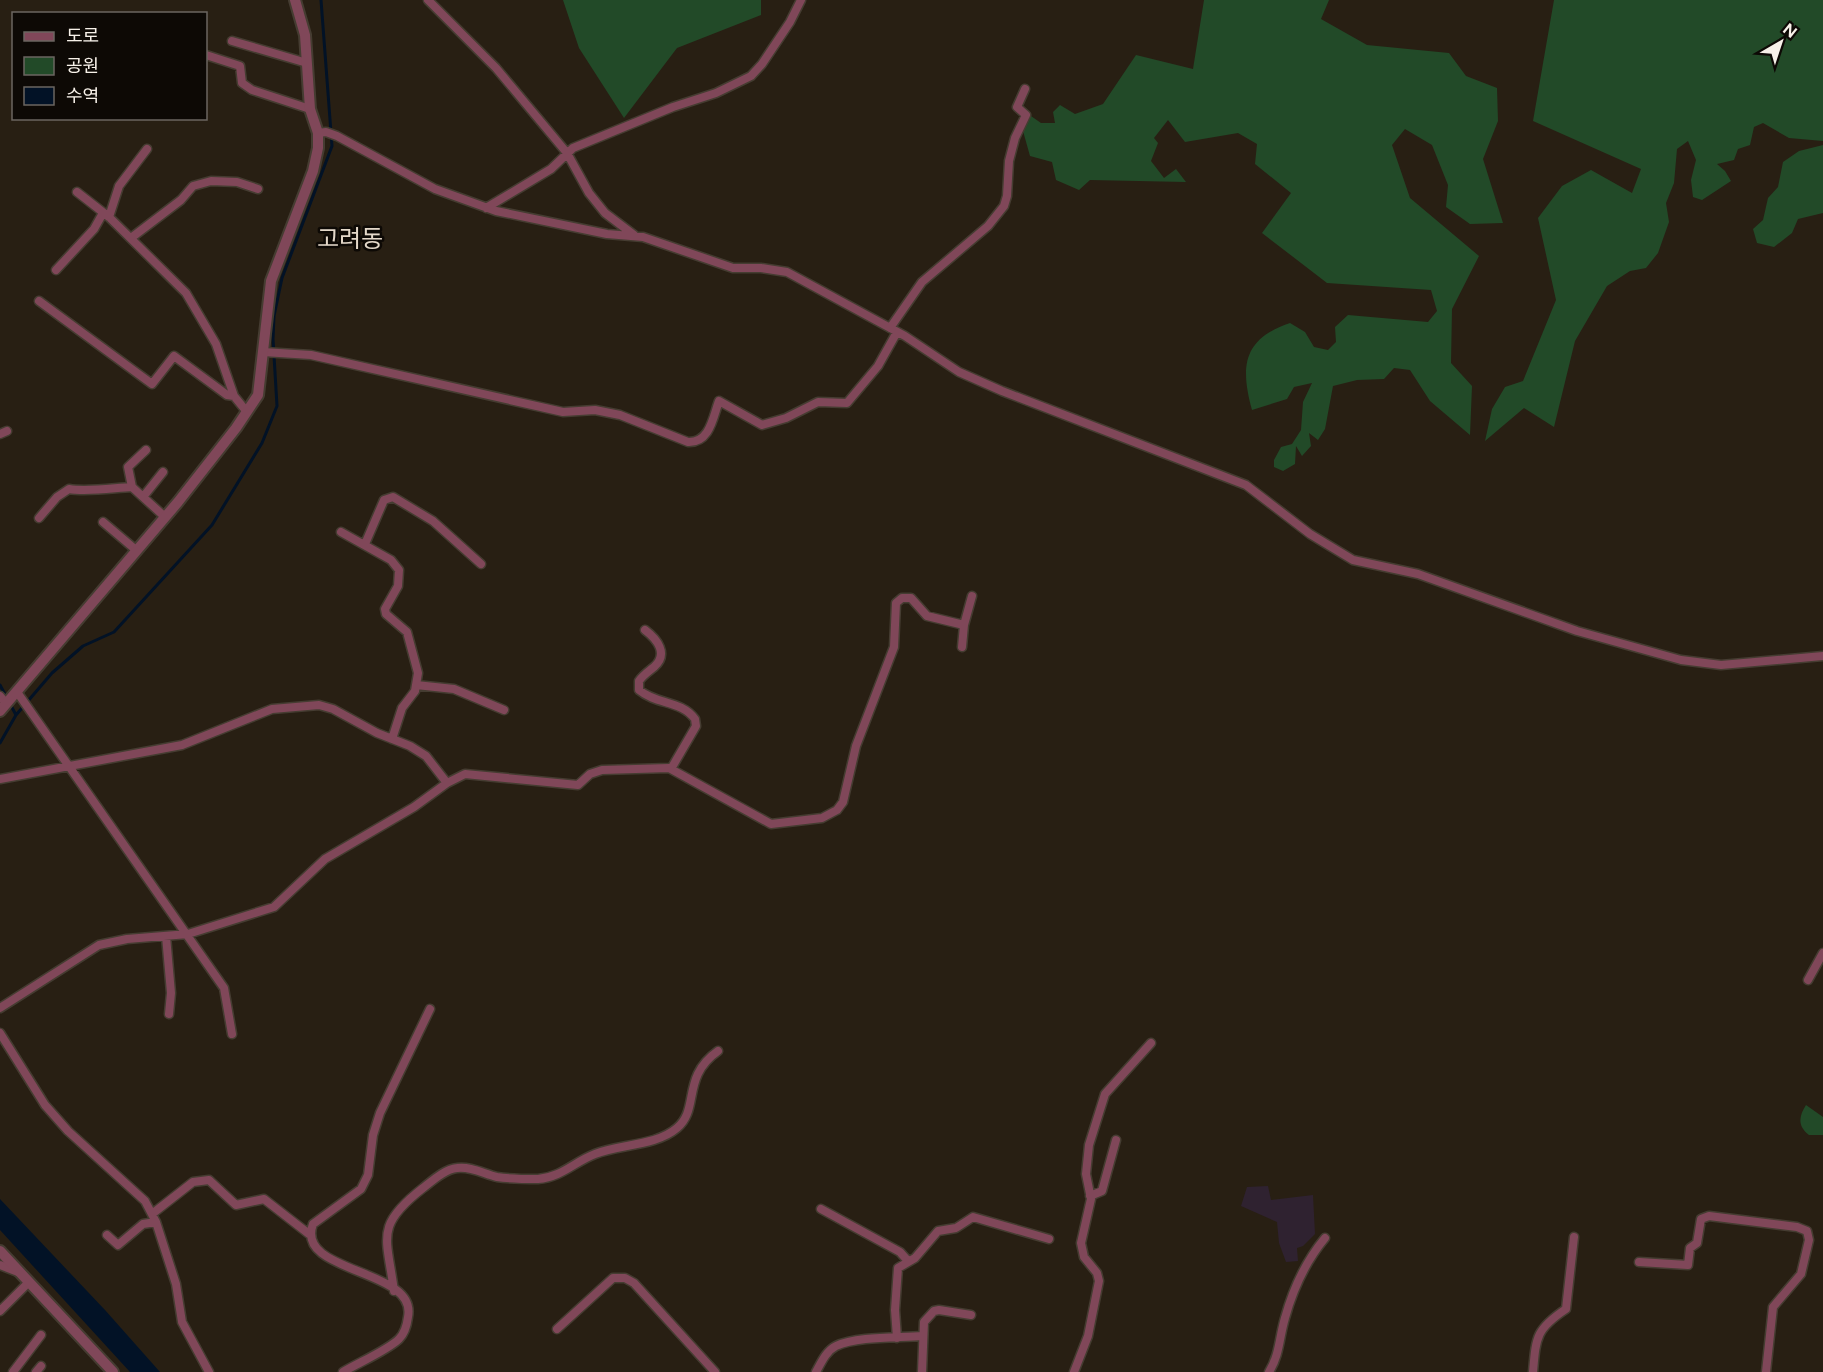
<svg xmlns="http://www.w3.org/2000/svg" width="1823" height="1372" viewBox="0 0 1823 1372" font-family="Figtree,'Noto Sans KR',sans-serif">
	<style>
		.commercial { fill: #2f2230 }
		.green { fill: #224a28 }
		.water { fill: #021226 }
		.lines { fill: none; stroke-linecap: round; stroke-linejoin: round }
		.stream { stroke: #021226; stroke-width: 3 }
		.minor-casing { stroke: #453c31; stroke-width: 11 }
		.tertiary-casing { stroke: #453c31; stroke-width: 14 }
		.minor { stroke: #804759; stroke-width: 8 }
		.tertiary { stroke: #804759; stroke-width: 10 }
		.labels { text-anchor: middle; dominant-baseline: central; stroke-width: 5; stroke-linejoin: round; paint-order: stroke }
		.quarter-label { font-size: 24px; fill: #e4d8c9; stroke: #0d0905 }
	</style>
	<rect width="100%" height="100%" fill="#281f13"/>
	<path class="commercial" d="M1268,1186l3,14 42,-5 2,39 -12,12 -6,2 1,13 -12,1 -7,-19 -2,-21 -36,-16 6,-19z"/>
	<path class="green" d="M563,0h198v15l-84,33 -53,70 -45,-70z
		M1204,0h125l-8,19 46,26 82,8 17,23 31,12 1,33 -15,38 20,64 -33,1 -24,-17 2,-22 -16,-40 -27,-16 -13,16 18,53 69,58 -27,53 -1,54 21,23 -2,49 -40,-34 -20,-31 -16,-2 -10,11 -27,1 -24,6 -8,43 -7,11 -9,-7 2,13 -9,10 -6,-10 -1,18 -12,7 -9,-4v-7l7,-13 11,-3 9,-14 2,-28 9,-19 -18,4 -7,12 -35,11c-12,-44 -9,-71 38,-87l15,9 9,15 14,3 8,-8 -1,-15 13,-12 80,7 9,-11 -6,-21 -104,-7 -65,-50 29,-40 -36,-29 2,-20 -19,-11 -53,9 -17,-22 -14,18 4,5 -7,18 13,17 12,-9 10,13 -96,-2 -11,10 -23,-10 -4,-18 -22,-6 -7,-25 5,-17 13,9h14l-2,-11 7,-7 15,9 28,-10 33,-49 57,14z
		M1554,0h269v141l-34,-3 -26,-15 -9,4 -4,18 -12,4 -4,11 -17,4 8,7 6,10 -29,19 -9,-3 -2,-17 5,-20 -8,-19 -11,8 -3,34 -8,20 3,19 -11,31 -12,15 -16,3 -23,15 -32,55 -21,86 -30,-19 -39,33 7,-32 13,-22 18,-6 33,-81 -18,-82 24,-32 29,-16 41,23 9,-24 -108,-48z
		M1823,145v68l-25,6 -6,14 -18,14 -17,-4 -4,-14 10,-9 5,-22 10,-11 5,-25 16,-11z
		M1806,1105l17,12v18h-14c-12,-9 -10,-19 -3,-30z"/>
	<path class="water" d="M0,1199l105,111 55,62h-30l-130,-142z"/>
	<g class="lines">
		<path class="stream" d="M0,685l16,30
			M0,743l16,-28 36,-42 31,-27 31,-14 98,-107 50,-82 15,-37 -4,-67 1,-23 8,-38 50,-132 -11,-146"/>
		<defs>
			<path id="minor" d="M428,0l68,68 71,85 22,40 16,20 29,22
				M232,41l75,22
				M206,55l34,11 2,17 10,7 58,19
				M318,133l8,-1 11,4 98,53 61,22 111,23 36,3 90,31h28l26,4 118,64 54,36 43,19 244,94 64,49 43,26 65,14 159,57 104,29 40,5 102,-9
				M77,192l32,25 77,76 30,51 18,52 13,16
				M486,208l65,-39 22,-21 100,-41 43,-14 35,-17 11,-12 28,-42 11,-22
				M109,217l10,-31 28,-37
				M131,238l50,-38 12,-14 18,-5 26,1 21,7
				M56,270l38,-41 9,-16
				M39,301l113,83 22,-28 53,39 7,1
				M890,328l32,-46 66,-56 16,-20 3,-10 2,-35 6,-23 11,-23 -9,-8 8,-18
				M263,352l48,3 252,57 32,-2 25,5 68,27c22,1 25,-25 31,-41l43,24 24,-7 32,-16 29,1 31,-37 19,-34
				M0,434l7,-3
				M132,487l-4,-20 18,-17
				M143,497l20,-25
				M39,518l18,-21 12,-8c18,3 44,-1 63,-2l33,30
				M103,522l33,28
				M341,532l50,28 8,10 -1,16 -13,23 1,5 21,18 11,41 -3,18 -13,17 -10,31
				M365,544l19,-44 9,-3 40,24 48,43
				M645,630c12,9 24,24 9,37 -6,5 -11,8 -15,14v9c18,15 42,10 56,29l1,7 -25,43
				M962,647l2,-22
				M416,685l38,4 50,21
				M17,692l207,296 8,46
				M0,696l6,7
				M0,779l182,-34 90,-36 47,-4 14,4 44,24 33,13 16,10 21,27
				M166,936l5,57 -2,21
				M1808,980l15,-27
				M0,1008l99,-63 28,-6 61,-5 86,-27 51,-48 89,-52 33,-24 18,-9 113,11 12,-11 12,-4 67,-2 102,56 51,-6 15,-8 6,-8 13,-56 38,-99 2,-44 6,-5h9l16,18 37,9 8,-29
				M0,1033l45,72 23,26 77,70 11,21 20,62 6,38 27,50
				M1090,1196l12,-5 14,-51
				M821,1209l79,43 8,9
				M152,1214l41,-32 16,-2 27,25 28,-6 45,35
				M107,1235l11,10 25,-21 13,-2
				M1639,1262l49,3 2,-17 7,-5 4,-24 8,-3 88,11 10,4 2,9 -8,34 -28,33 -7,65
				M0,1265l18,7
				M394,1291c-7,-54 -20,-65 29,-103 9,-7 22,-19 34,-20 14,-2 27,6 40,9 13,2 28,2 41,2 24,-2 36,-17 57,-25 25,-10 61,-8 82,-26 23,-19 4,-51 41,-77
				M0,1311l28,-28
				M557,1329l56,-51h12l9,5 81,89
				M897,1338l-2,-28 3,-42 17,-10 23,-27 18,-3 17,-11 76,22
				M13,1372l28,-37
				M36,1372l5,-6
				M343,1372c15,-9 45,-22 56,-33 6,-6 8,-14 9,-22 10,-49 -114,-43 -95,-93l48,-35 7,-14 5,-40 7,-22 50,-104
				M816,1372c5,-9 10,-21 20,-26 21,-10 63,-8 86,-10
				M922,1372l2,-50 10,-11 5,-1 32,5
				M1074,1372l14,-36 11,-55 -2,-8 -13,-16 -3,-14 10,-44 -5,-25 3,-29 16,-51 46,-51
				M1269,1372c11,-18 10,-34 16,-54 8,-29 21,-57 40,-80
				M1533,1372c3,-35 3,-43 33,-63l8,-72"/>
			<path id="tertiary" d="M0,711l178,-209 58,-74 22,-33 13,-114 42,-110 5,-23v-15l-8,-24 -5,-74 -10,-35
				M0,1251l113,121"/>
		</defs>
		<use href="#minor" class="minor-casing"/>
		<use href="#tertiary" class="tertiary-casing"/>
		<use href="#minor" class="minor"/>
		<use href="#tertiary" class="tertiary"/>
	</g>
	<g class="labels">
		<g class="quarter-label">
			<text x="350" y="238">고려동</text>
		</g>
	</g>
	<rect x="12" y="12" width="195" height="108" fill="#0d0905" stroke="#6b6660" stroke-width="1.5"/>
	<rect x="24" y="32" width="30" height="9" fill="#804759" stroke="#6b6660" stroke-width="1.5"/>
	<text x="66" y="42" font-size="18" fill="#f7f1e9">도로</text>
	<rect x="24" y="57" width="30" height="18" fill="#224a28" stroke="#6b6660" stroke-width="1.5"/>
	<text x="66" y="72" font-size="18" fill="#f7f1e9">공원</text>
	<rect x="24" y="87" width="30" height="18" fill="#021226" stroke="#6b6660" stroke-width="1.5"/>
	<text x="66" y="102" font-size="18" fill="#f7f1e9">수역</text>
	<g transform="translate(1781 42) rotate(39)" stroke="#0d0905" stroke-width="4.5" paint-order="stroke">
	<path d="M0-4.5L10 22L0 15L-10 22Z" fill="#f7f1e9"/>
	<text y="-9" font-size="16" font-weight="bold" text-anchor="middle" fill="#f7f1e9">N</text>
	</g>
</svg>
